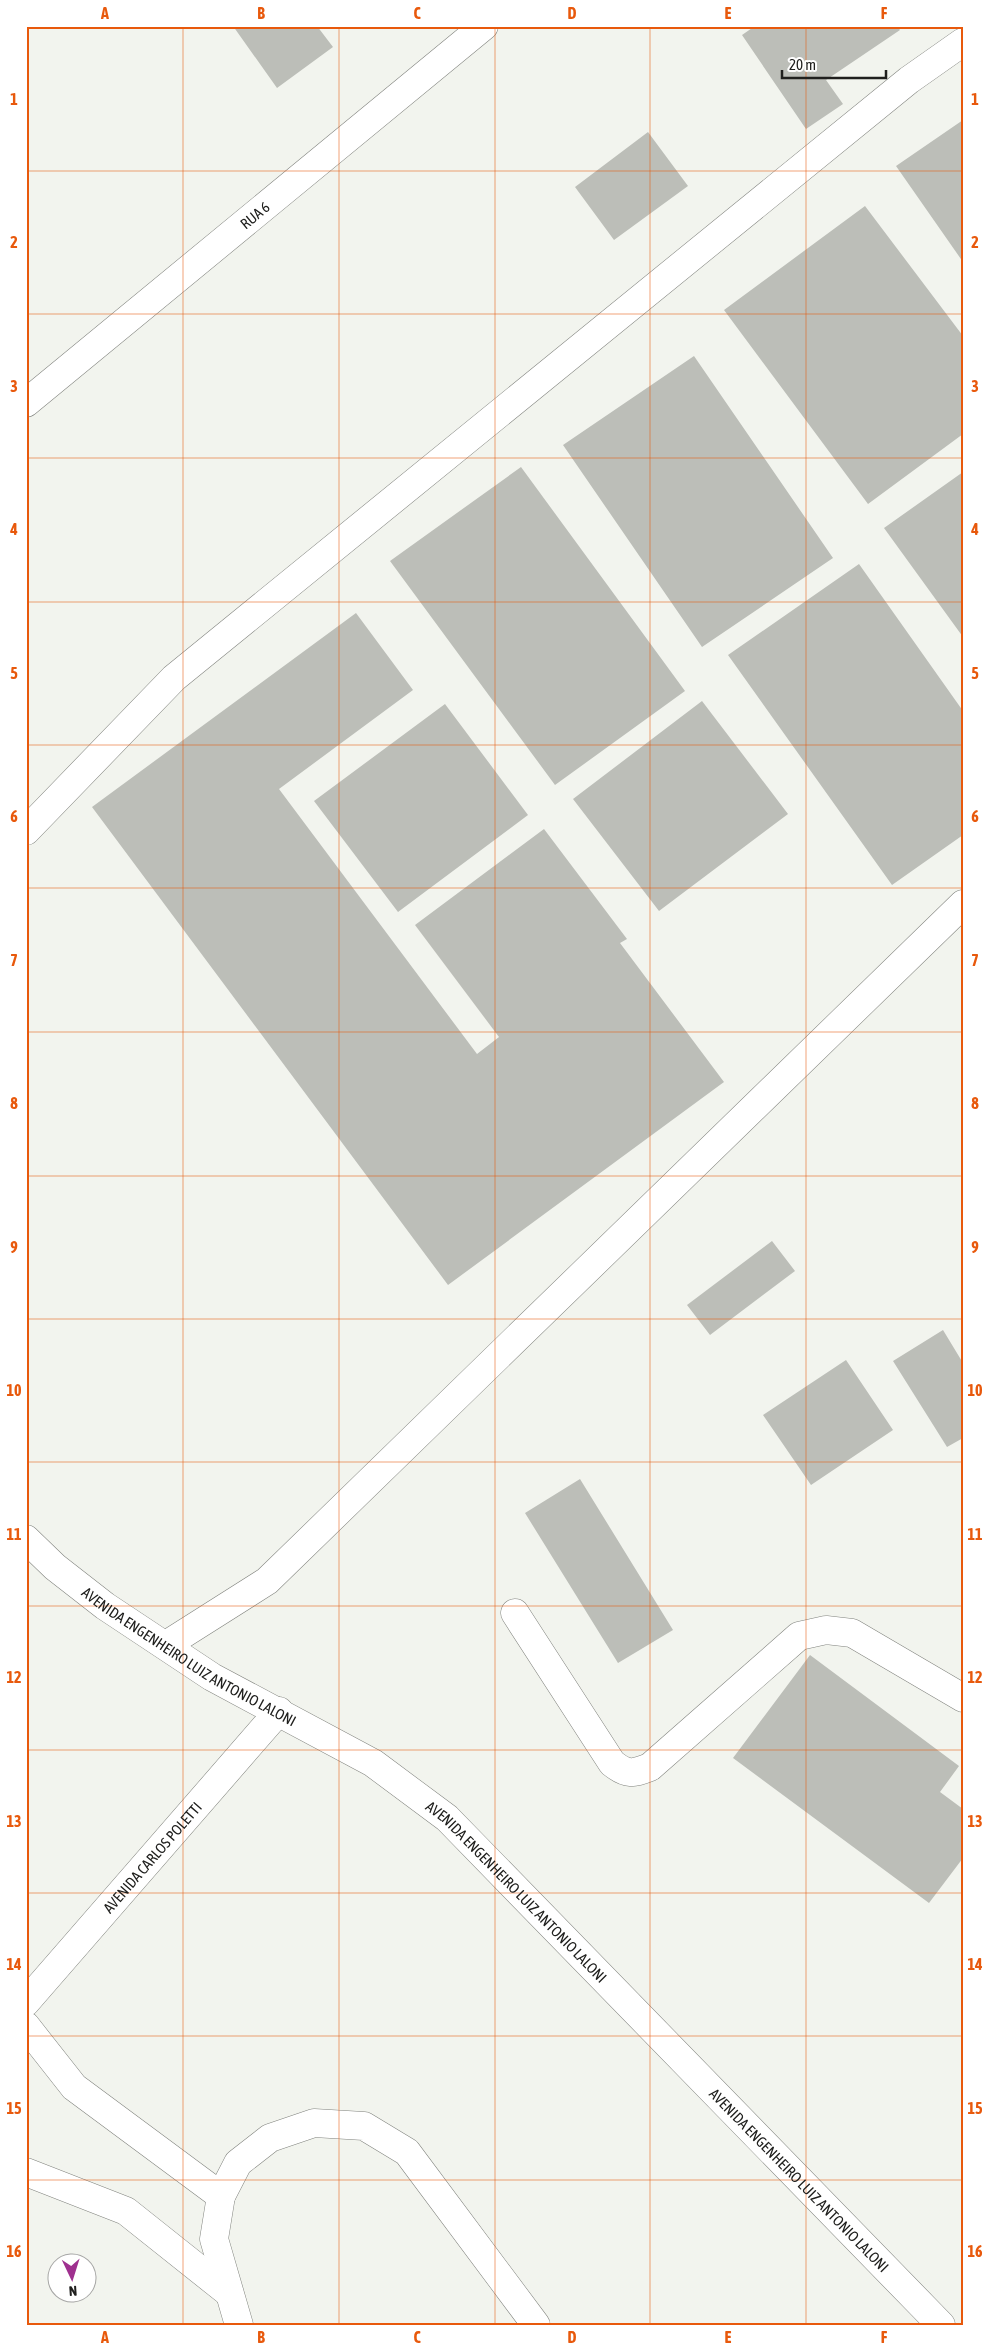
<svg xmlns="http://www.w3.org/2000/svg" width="989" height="2351" viewBox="0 0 989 2351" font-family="'Asap Condensed',sans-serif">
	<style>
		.building { fill: #bcbeb8 }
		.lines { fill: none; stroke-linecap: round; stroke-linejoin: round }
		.minor-casing { stroke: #81837e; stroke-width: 29 }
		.minor { stroke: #fff; stroke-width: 28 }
		.grid { fill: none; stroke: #e8590c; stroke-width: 1; stroke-opacity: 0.55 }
		.labels { text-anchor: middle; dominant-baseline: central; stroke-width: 4; stroke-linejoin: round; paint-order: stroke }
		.street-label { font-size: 15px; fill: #20201e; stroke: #fff }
		.neatline { fill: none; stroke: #e8590c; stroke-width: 2 }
		.grid-label { font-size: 16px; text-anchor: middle; font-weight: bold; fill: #e8590c }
	</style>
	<rect width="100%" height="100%" fill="#f2f4ee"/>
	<path class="building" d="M233,26h84l16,21 -56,41z
		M755,26h142l3,4 -74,50 17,24 -37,25 -64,-94z
		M963,120v142l-67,-96z
		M648,132l40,54 -74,54 -39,-53z
		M865,206l98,130v98l-95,70 -144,-194z
		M694,356l139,202 -131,89 -139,-202z
		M521,467l164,224 -130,94 -165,-224z
		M963,472v165l-79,-109z
		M859,564l104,147v124l-71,50 -164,-230z
		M356,613l57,77 -134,99 198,265 22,-17 -84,-112 129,-96 83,110 -7,4 104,139 -276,203 -356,-478z
		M702,701l86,113 -129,97 -86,-112z
		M445,704l83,111 -130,97 -84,-111z
		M772,1241l23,30 -85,64 -23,-30z
		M943,1330l20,33v75l-16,9 -54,-86z
		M846,1360l47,70 -82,55 -48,-70z
		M580,1479l93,151 -55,33 -93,-150z
		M810,1655l149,111 -19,26 23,17v49l-34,45 -196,-145z"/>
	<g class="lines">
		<defs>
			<g id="minor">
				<path id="s1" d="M26,403l458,-377"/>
				<path d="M26,831l148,-153 735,-598 54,-38"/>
				<path id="s2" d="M26,1539l29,28 50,39 107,71 161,86 74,55 494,507"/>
				<path d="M515,1613l97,150c15,12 21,11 38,4l149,-131 27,-6 26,3 111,65"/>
				<path d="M166,1645l101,-64 696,-677"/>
				<path id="s3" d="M26,2002l253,-291"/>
				<path d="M26,2026l48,61 147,109 17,-33 32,-25 44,-15 50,3 43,26 129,173"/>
				<path d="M26,2172l100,39 103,82"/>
				<path d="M221,2196l-7,43 25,86"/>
			</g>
		</defs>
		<use href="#minor" class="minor-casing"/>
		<use href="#minor" class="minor"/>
	</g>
	<path class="grid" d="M183,26v2299M339,26v2299M495,26v2299M650,26v2299M806,26v2299M26,171h937M26,314h937M26,458h937M26,602h937M26,745h937M26,888h937M26,1032h937M26,1176h937M26,1319h937M26,1462h937M26,1606h937M26,1750h937M26,1893h937M26,2036h937M26,2180h937"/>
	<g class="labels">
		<g class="street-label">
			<text stroke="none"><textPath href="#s1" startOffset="296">RUA 6</textPath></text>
			<text stroke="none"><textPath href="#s2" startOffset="202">AVENIDA ENGENHEIRO LUIZ ANTONIO LALONI</textPath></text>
			<text stroke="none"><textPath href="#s3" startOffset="192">AVENIDA CARLOS POLETTI</textPath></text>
			<text stroke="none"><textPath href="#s2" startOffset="608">AVENIDA ENGENHEIRO LUIZ ANTONIO LALONI</textPath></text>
			<text stroke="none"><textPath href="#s2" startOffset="1012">AVENIDA ENGENHEIRO LUIZ ANTONIO LALONI</textPath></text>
		</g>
	</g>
	<rect width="989" height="2351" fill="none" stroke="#ffffff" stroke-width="55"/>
	<g transform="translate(72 2278) rotate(176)"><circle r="24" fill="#ffffff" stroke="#a6a6a5"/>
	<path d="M0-4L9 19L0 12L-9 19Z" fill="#9f308f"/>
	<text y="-8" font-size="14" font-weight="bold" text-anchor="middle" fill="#20201e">N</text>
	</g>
	<path d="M782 70v8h104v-8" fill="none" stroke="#20201e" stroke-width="2.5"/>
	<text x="789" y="70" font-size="15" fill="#20201e" stroke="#ffffff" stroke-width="4" paint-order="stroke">20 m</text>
	<rect x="28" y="28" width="934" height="2296" class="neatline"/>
	<g class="grid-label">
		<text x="105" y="19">A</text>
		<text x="261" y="19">B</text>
		<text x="417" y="19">C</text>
		<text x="572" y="19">D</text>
		<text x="728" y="19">E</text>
		<text x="884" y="19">F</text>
		<text x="14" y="105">1</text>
		<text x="975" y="105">1</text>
		<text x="14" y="248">2</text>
		<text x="975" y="248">2</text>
		<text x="14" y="392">3</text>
		<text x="975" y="392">3</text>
		<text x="14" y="535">4</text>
		<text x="975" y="535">4</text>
		<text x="14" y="679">5</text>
		<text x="975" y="679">5</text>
		<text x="14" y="822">6</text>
		<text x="975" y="822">6</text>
		<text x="14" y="966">7</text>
		<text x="975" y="966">7</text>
		<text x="14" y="1109">8</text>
		<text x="975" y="1109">8</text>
		<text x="14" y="1253">9</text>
		<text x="975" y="1253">9</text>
		<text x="14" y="1396">10</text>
		<text x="975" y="1396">10</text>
		<text x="14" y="1540">11</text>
		<text x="975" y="1540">11</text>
		<text x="14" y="1683">12</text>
		<text x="975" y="1683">12</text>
		<text x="14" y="1827">13</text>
		<text x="975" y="1827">13</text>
		<text x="14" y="1970">14</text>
		<text x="975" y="1970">14</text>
		<text x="14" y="2114">15</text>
		<text x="975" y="2114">15</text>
		<text x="14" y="2257">16</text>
		<text x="975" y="2257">16</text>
		<text x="105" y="2343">A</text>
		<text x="261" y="2343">B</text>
		<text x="417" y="2343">C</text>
		<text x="572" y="2343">D</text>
		<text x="728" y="2343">E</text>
		<text x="884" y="2343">F</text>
	</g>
</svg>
